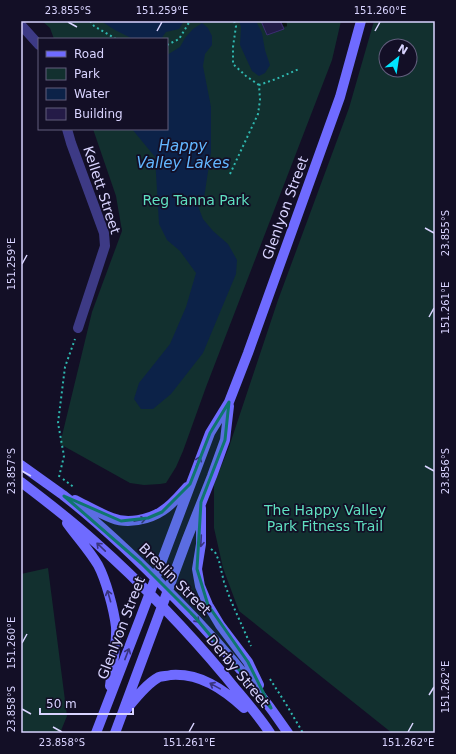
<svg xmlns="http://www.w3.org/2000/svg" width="456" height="754" viewBox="0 0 456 754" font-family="'DejaVu Sans',sans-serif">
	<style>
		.green { fill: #12302f; fill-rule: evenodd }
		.water { fill: #0c2248 }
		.building { fill: #241b47; stroke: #3b2d73; filter: url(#shadow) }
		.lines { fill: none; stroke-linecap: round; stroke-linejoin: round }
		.path { stroke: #2fb8b0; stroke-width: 2; stroke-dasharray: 2 3; stroke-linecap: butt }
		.minor { stroke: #3d3a85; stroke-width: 10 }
		.secondary { stroke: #6f6bff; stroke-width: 10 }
		.oneway { stroke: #38347d }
		.marked { fill: #0f766e; fill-opacity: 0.2; stroke: #0f766e; stroke-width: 3; stroke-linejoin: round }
		.ticks { fill: none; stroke: #d9d4ff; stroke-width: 1.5 }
		.labels { text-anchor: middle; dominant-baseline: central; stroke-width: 3.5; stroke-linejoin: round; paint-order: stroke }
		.street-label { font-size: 14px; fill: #d9d4ff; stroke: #130f26 }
		.park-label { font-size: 14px; fill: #5fe0c0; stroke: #130f26 }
		.water-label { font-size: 15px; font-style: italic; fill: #62b6ff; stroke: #130f26 }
		.neatline { fill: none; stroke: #d9d4ff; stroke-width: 1.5 }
		.ticks-label { font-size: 10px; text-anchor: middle; fill: #d9d4ff }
	</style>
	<defs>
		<filter id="shadow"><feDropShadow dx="3.5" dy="-3.5" stdDeviation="0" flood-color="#0009"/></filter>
	</defs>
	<rect width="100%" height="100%" fill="#130f26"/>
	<path class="green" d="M42,21h299l-9,39 -126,327 -23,64 -7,16 -10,16 -6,1 -16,1 -14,-2 -70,-39 32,-132 30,-81 -6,-35 -23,-67h74v-90h-113l-4,-11z
		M374,21h61v712h-43l-153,-122 -16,-43 -9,-40v-44l15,-37 49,-147 71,-192zM386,46h24v24h-24z
		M48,568l19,148 -7,17h-39v-159z"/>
	<path class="water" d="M101,21h83l-5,8 -13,3 -5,7h-28l-18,-9z
		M239,21h17l6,12 3,17 5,15 -5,8 -6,3 -7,-5 -12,-26 1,-18z
		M202,23l6,5 4,8v9l-7,9 -2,12 8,41v45l-7,46 -6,8 5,13 10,12 15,13 9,16 -1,14 -33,79 -32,41 -18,15h-12l-7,-10 5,-16 31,-39 16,-37 10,-34 -16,-22 -13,-11 -8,-16 -4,-67 -23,-28h35v-74l13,-8 5,-9 8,-9z"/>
	<path class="building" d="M261,21h19l4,8 -17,6z"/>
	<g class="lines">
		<path class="path" d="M90,21l4,5 22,13
			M234,21l2,5 -3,21v17l13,12 13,9
			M167,45l12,-6 11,-18
			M230,174l28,-60 2,-14 -1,-15 17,-6 23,-10
			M59,477l5,-21 -6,-33 7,-56 10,-28
			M63,479l12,9
			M211,549l4,3 4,9 5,21 7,19 20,45
			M270,679l16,25 17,29"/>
		<path class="minor" d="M21,25l18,20
			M67,129l4,14 33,90 1,13 -27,82"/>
		<path class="secondary" d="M21,465c14,10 28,20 42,30 40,31 77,67 112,103 42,42 80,86 113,135
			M21,482c25,19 50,38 73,59 47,42 91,87 131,135 15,19 32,37 45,57
			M75,500c12,6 24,13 37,18 15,6 37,2 50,-7 10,-6 17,-15 25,-24
			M201,508v36l-4,25 3,17 8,19 12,20 28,37 11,23
			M67,523c10,14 22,27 31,42 8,15 16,45 18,62 1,18 -4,41 -6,59
			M126,710c9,-11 20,-26 33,-33 3,-1 8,-1 12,-2 29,-2 52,14 73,33
			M96,733l44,-114 70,-186 19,-31 19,-49 92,-256 21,-76
			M115,733l72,-194 25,-63 13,-36 4,-34"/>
	</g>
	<defs><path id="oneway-shaft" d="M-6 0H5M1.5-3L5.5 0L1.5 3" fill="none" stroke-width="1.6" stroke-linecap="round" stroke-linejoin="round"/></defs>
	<g class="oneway">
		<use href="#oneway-shaft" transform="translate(198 462) rotate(-69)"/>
		<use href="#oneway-shaft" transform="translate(140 520) rotate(-11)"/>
		<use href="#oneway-shaft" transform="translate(201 541) rotate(93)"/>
		<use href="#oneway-shaft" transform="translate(101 547) rotate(-136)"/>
		<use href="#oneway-shaft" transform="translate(109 596) rotate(-106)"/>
		<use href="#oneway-shaft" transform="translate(195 618) rotate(46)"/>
		<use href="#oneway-shaft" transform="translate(127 654) rotate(-69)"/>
		<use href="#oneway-shaft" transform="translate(215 686) rotate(-151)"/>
	</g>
	<path class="marked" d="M229,402l-4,38 -24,62 -4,67 11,36 40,57 23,46 -77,-92 -53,-53 -77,-67 57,25 27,-3 14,-6 28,-28 20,-51z"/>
	<path class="ticks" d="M68,22l9,5M157,31l5,-9M375,31l5,-9M425,228l9,5M22,264l5,-9M429,317l5,-9M425,466l9,5M22,471l9,5M22,643l5,-9M429,695l5,-8M22,709l9,5M53,727l9,5M189,732l5,-9M408,732l5,-9"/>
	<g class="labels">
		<g class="street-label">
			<text transform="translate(102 190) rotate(72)">Kellett Street</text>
			<text transform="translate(285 208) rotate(-70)">Glenlyon Street</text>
			<text transform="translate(175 579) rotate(45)">Breslin Street</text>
			<text transform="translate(121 628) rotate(-69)">Glenlyon Street</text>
			<text transform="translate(238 671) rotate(50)">Derby Street</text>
		</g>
		<g class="park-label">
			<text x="196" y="200">Reg Tanna Park</text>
			<text x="325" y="510">The Happy Valley<tspan x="325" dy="16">Park Fitness Trail</tspan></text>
		</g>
		<g class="water-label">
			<text x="183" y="146">Happy<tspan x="183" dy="17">Valley Lakes</tspan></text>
		</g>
	</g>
	<rect width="456" height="754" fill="none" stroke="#130f26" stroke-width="44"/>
	<rect x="38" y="38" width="130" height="92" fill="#130f26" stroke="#625e7d"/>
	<rect x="46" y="51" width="20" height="6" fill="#6f6bff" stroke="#625e7d"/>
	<text x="74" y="58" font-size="12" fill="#d9d4ff">Road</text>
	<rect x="46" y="68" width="20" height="12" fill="#12302f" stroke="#625e7d"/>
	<text x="74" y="78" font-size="12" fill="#d9d4ff">Park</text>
	<rect x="46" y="88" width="20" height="12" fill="#0c2248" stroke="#625e7d"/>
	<text x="74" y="98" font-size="12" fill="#d9d4ff">Water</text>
	<rect x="46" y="108" width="20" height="12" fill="#241b47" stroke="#625e7d"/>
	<text x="74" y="118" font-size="12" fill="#d9d4ff">Building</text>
	<g transform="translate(398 58) rotate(30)"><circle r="19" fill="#130f26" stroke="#625e7d"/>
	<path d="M0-3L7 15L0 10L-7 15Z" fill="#00e5ff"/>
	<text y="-6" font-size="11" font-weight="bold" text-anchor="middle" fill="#d9d4ff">N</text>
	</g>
	<path d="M40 708v6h93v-6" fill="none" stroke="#d9d4ff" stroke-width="2"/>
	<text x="46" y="708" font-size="12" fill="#d9d4ff" stroke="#130f26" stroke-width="3" paint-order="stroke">50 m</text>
	<rect x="22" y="22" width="412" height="710" class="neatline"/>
	<g class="ticks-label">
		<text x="68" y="14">23.855°S</text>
		<text x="162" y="14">151.259°E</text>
		<text x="380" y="14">151.260°E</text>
		<text transform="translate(445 233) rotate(-90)" y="4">23.855°S</text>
		<text transform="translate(11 264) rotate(-90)" y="4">151.259°E</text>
		<text transform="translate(445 308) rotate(-90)" y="4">151.261°E</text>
		<text transform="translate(11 471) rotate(-90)" y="4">23.857°S</text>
		<text transform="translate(445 471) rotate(-90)" y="4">23.856°S</text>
		<text transform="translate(11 643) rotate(-90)" y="4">151.260°E</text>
		<text transform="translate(445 687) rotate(-90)" y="4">151.262°E</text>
		<text transform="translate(11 709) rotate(-90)" y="4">23.858°S</text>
		<text x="62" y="746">23.858°S</text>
		<text x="189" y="746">151.261°E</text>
		<text x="408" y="746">151.262°E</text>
	</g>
</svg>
